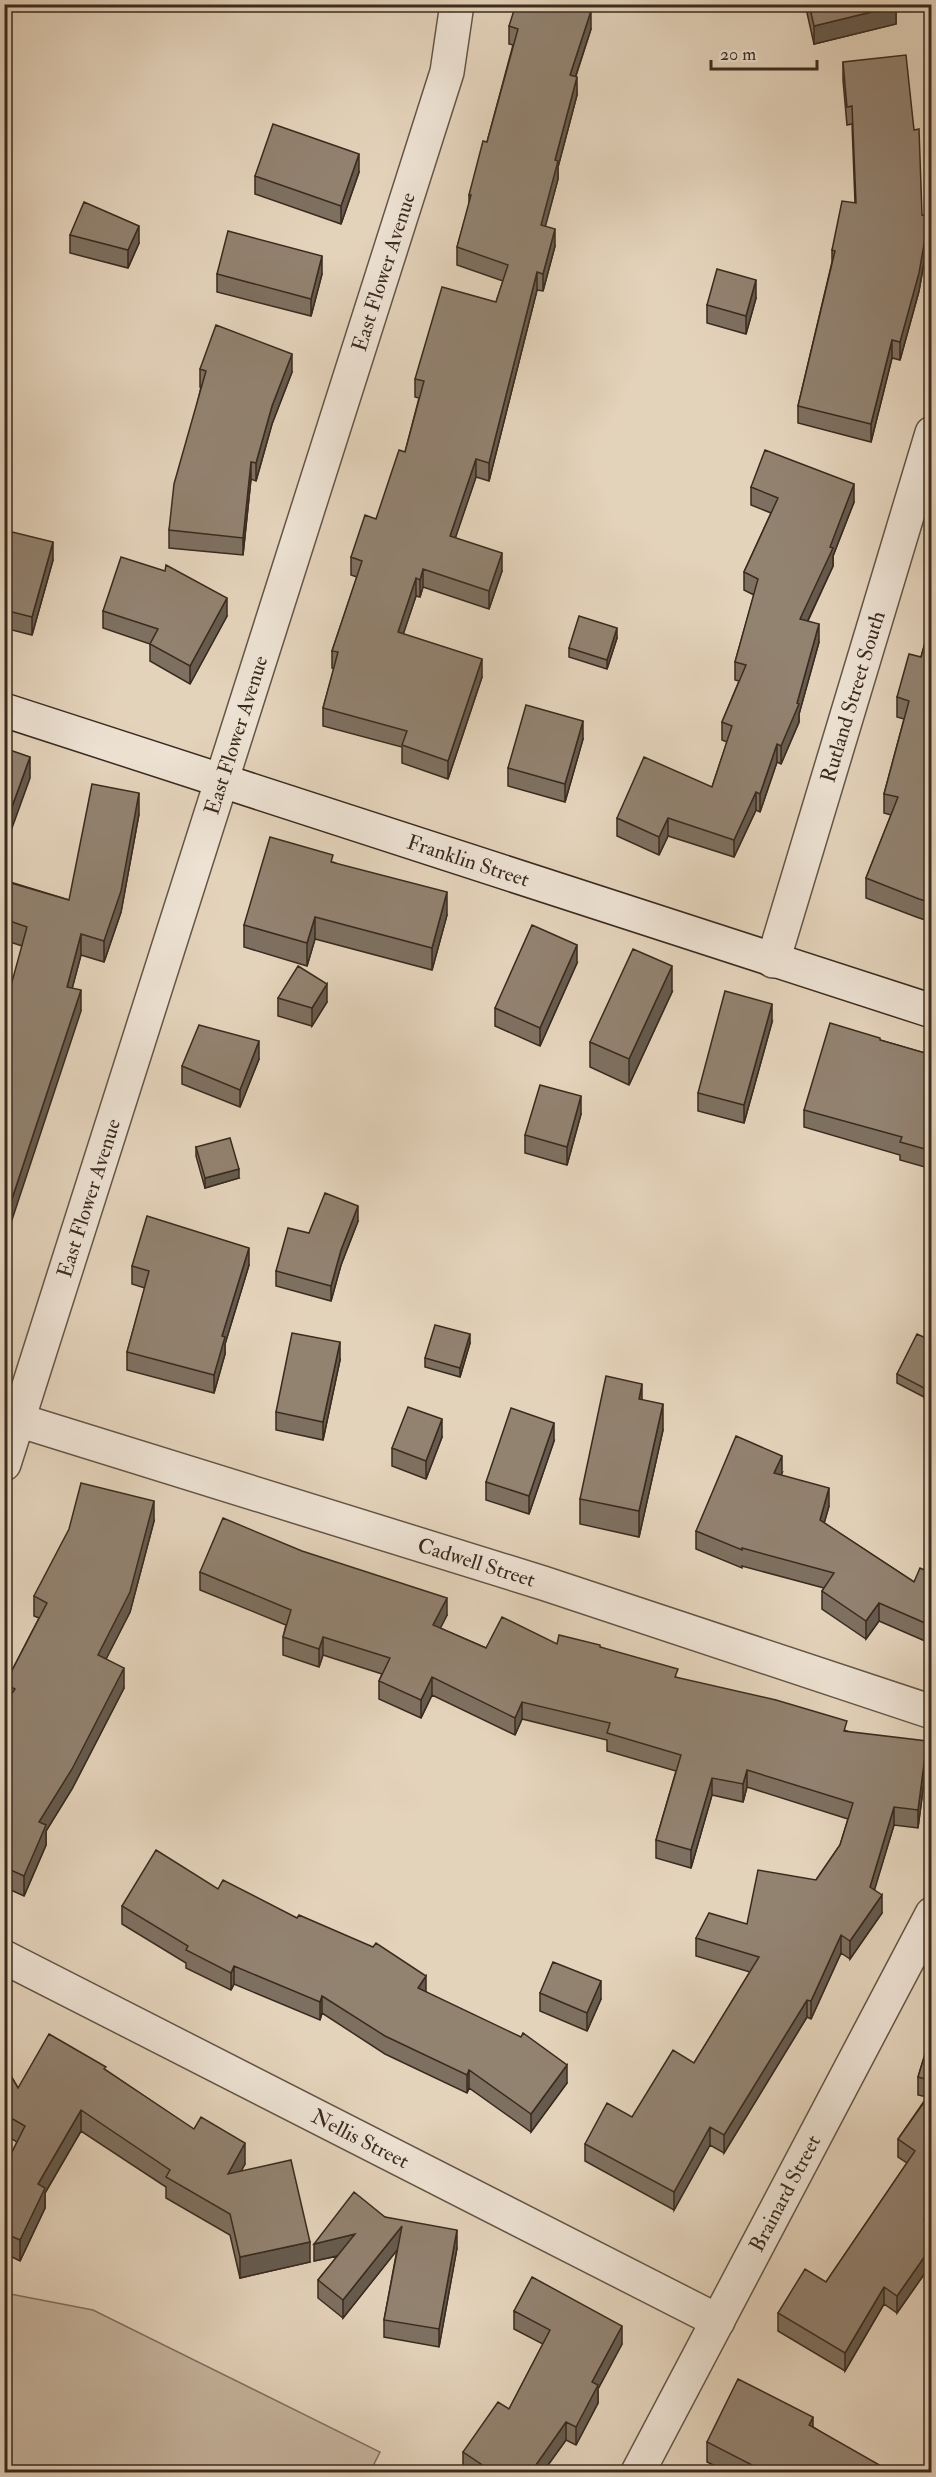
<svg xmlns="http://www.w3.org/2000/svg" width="936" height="2477" viewBox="0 0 936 2477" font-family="'IM FELL Double Pica',serif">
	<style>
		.green { fill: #c7b6a0; stroke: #807060; stroke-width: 1.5 }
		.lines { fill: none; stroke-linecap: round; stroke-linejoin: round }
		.street-casing { stroke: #645546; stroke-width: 36 }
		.secondary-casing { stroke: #3a2b1f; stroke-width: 36 }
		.street { stroke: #ede2d3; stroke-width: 33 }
		.secondary { stroke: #ede2d3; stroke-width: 33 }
		.wall { fill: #7e7060; stroke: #3a2b1f; stroke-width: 1.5 }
		.shaded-wall { fill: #665b4e; stroke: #3a2b1f; stroke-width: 1.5 }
		.building { fill: #928270; stroke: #3a2b1f; stroke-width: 1.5 }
		.labels { text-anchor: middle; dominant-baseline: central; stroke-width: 4.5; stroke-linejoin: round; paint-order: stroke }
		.street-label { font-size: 21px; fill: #3a2b1f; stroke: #ede2d3 }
	</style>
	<rect width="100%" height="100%" fill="#e4d3bb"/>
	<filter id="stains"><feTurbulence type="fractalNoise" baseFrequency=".00333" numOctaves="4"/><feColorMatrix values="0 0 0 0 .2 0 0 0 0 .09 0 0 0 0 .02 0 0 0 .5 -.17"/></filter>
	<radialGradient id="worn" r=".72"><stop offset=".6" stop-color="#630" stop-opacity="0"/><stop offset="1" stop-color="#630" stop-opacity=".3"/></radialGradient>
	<path class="green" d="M5,2293l88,17 287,142 -10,20h-365z"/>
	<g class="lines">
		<defs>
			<g id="street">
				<path id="s1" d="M773,961l159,-528"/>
				<path id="s2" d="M18,1420l525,163 389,129"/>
				<path id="s3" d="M4,1464l443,-1392 10,-68"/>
				<path id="s4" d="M4,1957l714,364"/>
				<path id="s5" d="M638,2472l294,-558"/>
			</g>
			<g id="secondary">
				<path id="s6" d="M4,710l928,301"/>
			</g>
		</defs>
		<use href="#street" class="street-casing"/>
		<use href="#secondary" class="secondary-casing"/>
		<use href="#street" class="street"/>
		<use href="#secondary" class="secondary"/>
	</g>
	<path class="wall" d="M805,4h91v20l-82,20z
		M509,26l82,3 -15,47 1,19 -19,72v12l-13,47 10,20 -12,45 -6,-1 -48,191 -13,-4 -21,61 47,33 -13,38 -66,-22 -3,10 -4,-1 -13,38 79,43 -34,102 -46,-16v-16l-79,-21v-18l11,-39 -2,-1v-17l25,-74 -6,-2v-18l25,-38 29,-67 14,-54 -4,-1v-18l81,-77 7,-21 -46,-16v-18l12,-42v-10l18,-53 26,-97 -4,-1z
		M843,62l79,153 7,19 -10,57 -19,69 -8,-2 -21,84 -73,-19v-17l34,-144v-12l23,-47 -3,-79 -5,1 -4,-45z
		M359,172l-18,52 -86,-30v-18z
		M70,235l69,8 -11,25 -58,-15z
		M217,274h105l-11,42 -94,-24z
		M756,298l-10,36 -39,-11v-18z
		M200,369l92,3 -20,52 -16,57 -5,-2 -8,76 -74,-7v-18l32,-143h-1z
		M751,487l103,15 -21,54v10l-25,55 11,21 -20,72v8l-18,42 -4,-2 -17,50 -4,-2 -22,47 -66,-21 -9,19 -42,-19v-18l95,-31 15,-45 -5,-2v-18l17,-41 -4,-1v-18l19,-67 -10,-5v-18l27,-59 -20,-8z
		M4,530l49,30 -21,75 -28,-7z
		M103,611l124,5 -37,68 -40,-23v-17l-47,-16z
		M932,618v304l-13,-4 -53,-20v-20l25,-63 -7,-2v-19l20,-75 -7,-2v-20l24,-40z
		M617,638l-10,31 -38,-12v-9z
		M583,739l-18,63 -57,-16v-18z
		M139,814l-18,98 -17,50 -23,-7 -9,33 9,23 -59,-65 -18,-6v-79l3,20 62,19z
		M333,862l114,53 -15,55 -117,-31 -8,27 -63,-19v-22z
		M577,963l-37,83 -45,-20v-18z
		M672,992l-43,93 -39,-18v-25z
		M278,998l49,4 -15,24 -34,-10z
		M772,1022l-28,101 -46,-12v-18z
		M880,1040l52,15v114l-32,-9v-5l-96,-28v-17z
		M259,1059l-19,48 -58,-23v-18z
		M581,1114l-14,51 -42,-12v-18z
		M196,1147l43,31 -34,10 -9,-32z
		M358,1221l-17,44 -10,36 -55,-15v-15l33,-38z
		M249,1265l-24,79v10l-11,39 -87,-23v-18l18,-64 -13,-4v-18z
		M932,1341l-8,56 -27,-14v-9z
		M470,1343l-10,34 -35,-10v-9z
		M340,1360l-17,80 -47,-10v-18z
		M642,1400l21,30 -24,107 -59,-13v-25z
		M442,1437l-16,42 -34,-13v-18z
		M554,1441l-25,73 -43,-14v-18z
		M782,1473l-1,2 48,31 -5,17 90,59 10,-12 8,-26v100l-53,-23 -13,18 -44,-30v-18l2,-3 -82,-22v2l-46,-19v-18z
		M154,1521l-24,91 -24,47 18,29 -52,101 -26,42v14l-22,51 -20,-9 1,-203 34,-66 -5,-2v-20z
		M200,1572l247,43 -7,13 46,20 71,-4 43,3 78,31 169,53 80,28 -9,69 -24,-3 -20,65 8,23 -32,46 -9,-6 -30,66 -4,-2 -83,136 -14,-8 -36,65 -89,-49v-17l47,-27 62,-54 56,-91 -54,-16v-18l51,-14 69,-44 24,-35 8,-26 -101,-32 -4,15 -31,-7 -21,73 -35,-10v-18l20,-69 -69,-20v-11l-85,-21 -7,16 -83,-40 -11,23 -42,-19v-18l3,-7 -59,-19 -4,12 -36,-12v-18l3,-12 -86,-35z
		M218,1889l208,103 141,91 -36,49 -62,-44 -2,5 -82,-39 -63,-41 -2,7 -86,-36 -3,6 -45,-22v-5l-64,-39v-18z
		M540,1993l61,6 -14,32 -47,-20z
		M932,2031v232l-35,50 -13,-9 -39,67 -67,-40v-18l48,-31 81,-119 -9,-6v-18l29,-42 -9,-2v-18z
		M4,2064l14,24 88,-18 139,94 -4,7 69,91 -70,16 -10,-43 -64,-37v-11l-85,-56 -36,62v15l-25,53 -16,-8v-85l13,-26 -13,-8z
		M385,2217l72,31 -18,99 -55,-10v-17l13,-70 -54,68 -25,-20v-18l20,-24 -24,5z
		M514,2311l108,33 -24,45v14l-22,42 -10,-5 -23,32h-75l-5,-3v-17l46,-43 34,-65 -29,-15z
		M813,2427l70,45h-155l-21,-10v-20z"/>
	<path class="shaded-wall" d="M896,6v18l-82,20v-18z
		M591,11v18l-21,64v-18z
		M577,77v18l-19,72v12l-17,64v-18l14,-65z
		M359,154v18l-18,52v-18z
		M929,216v18l-10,57 -19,69v-18z
		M139,226v17l-11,25v-18z
		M555,229v17l-12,45v-17z
		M322,256v18l-11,42v-17z
		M537,272v18l-48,191v-18z
		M756,280v18l-10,36v-18z
		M892,340v18l-21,84v-18z
		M292,354v18l-20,52 -16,57v-18l16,-57z
		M476,459v18l-26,77v-18z
		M251,462v17l-8,76v-17z
		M854,484v18l-21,54v10l-33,71v-18z
		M53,542v18l-21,75v-18z
		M502,553v18l-13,38v-18z
		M423,569v18l-3,10v-17z
		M416,578v18l-18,54v-18z
		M227,598v18l-37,68v-18z
		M819,624v18l-20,72v8l-18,42v-18l16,-43z
		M617,628v10l-10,31v-9z
		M482,659v18l-34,102v-18z
		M583,721v18l-18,63v-18z
		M777,744v18l-17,50v-18z
		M30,757v21l-26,72v-21z
		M756,792v18l-22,47v-17z
		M139,793v21l-18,98 -17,50v-21z
		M668,818v18l-9,19v-18z
		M7,862v21l-3,7v-21z
		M447,892v23l-15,55v-22z
		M315,917v22l-8,27v-23z
		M81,934v21l-14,53v-21z
		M577,945v18l-37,83v-18z
		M672,966v26l-43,93v-26z
		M327,984v18l-15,24v-18z
		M81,990v21l-77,233v-21z
		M772,1004v18l-28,101v-18z
		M259,1041v18l-19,48v-17z
		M581,1096v18l-14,51v-18z
		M239,1169v9l-34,10v-10z
		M358,1206v15l-17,44 -10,36v-15l10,-36z
		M249,1248v17l-24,79v10l-11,39v-18l8,-39z
		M470,1334v9l-10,34v-9z
		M340,1342v18l-17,80v-18z
		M932,1374v10l-8,13v-9z
		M642,1384v26l-3,-11z
		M663,1404v26l-24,107v-26z
		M442,1419v18l-16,42v-18z
		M554,1423v18l-25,73v-18z
		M782,1456v17l-8,18v-18z
		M829,1488v18l-9,32v-18z
		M154,1501v20l-24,91 -32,63v-20z
		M447,1598v17l-14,28v-18z
		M879,1603v18l-13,18v-18z
		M323,1637v18l-4,12v-18z
		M124,1668v20l-52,101 -26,42v14l-22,51v-20l15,-54z
		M432,1677v18l-11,23v-18z
		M522,1702v17l-7,16v-17z
		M927,1741v18l-9,69v-18z
		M747,1770v17l-4,15v-18z
		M712,1778v17l-21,73v-18z
		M894,1807v18l-24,80v-18z
		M882,1895v18l-32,46v-18z
		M841,1935v18l-30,66v-18z
		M234,1966v18l-3,6v-17z
		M426,1976v18l-8,-6z
		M601,1981v18l-14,32v-18z
		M322,1996v17l-2,7v-18z
		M807,2000v17l-83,136v-18z
		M567,2065v18l-36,49v-18z
		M469,2070v18l-2,5v-18z
		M81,2110v21l-36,62v15l-25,53v-21l18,-56z
		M710,2127v18l-36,65v-18z
		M245,2143v21l-17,31v-21z
		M932,2210v18l-8,-8z
		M402,2226v18l-59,74v-18z
		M457,2230v18l-18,99v-18z
		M355,2234v18l-41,9v-17z
		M310,2242v20l-70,16v-21z
		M932,2246v17l-35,50v-17z
		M884,2287v17l-39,67v-18z
		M622,2326v18l-24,45v14l-22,42v-18l16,-45z
		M813,2417v19l-4,-11z
		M566,2422v18l-23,32h-12z"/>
	<path class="building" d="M516,4h55l20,7 -21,64 7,2 -22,83 3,1 -17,64 14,4 -12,45 -6,-2 -48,191 -13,-4 -26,77 52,17 -13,38 -66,-22 -3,11 -4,-2 -18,54 84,27 -34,102 -46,-16 5,-14 -84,-23 15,-56 -6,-1 30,-90 -11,-4 14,-42 11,4 23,-69 6,2 19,-71 -9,-2 27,-92 54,15 12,-37 -51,-18 14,-52h-2l14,-54 4,1 31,-113 -9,-3z
		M809,4h87v2l-82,20z
		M906,55l8,75 5,-1 3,86 7,1 -10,57 -19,69 -8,-2 -21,84 -73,-18 37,-155 -3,-1 10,-49 14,2 -4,-97 -5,1 -4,-45z
		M273,124l86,30 -18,52 -86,-30z
		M84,202l55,24 -11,24 -58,-15z
		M228,231l94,25 -11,43 -94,-25z
		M717,269l39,11 -10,36 -39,-11z
		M216,325l76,29 -20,52 -16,57 -5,-1 -8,76 -74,-8 5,-46 32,-113 -6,-2z
		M765,450l89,34 -24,63 3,1 -33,71 19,5 -22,79 2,1 -18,42 -4,-2 -17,50 -4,-2 -22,48 -66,-22 -9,19 -42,-19 27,-61 68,30 20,-61 -10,-4 24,-57 -11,-3 23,-83 -14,-7 34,-74 -27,-11z
		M4,530l49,12 -21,75 -28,-7z
		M121,557l44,14 1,-6 61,33 -37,68 -40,-22 8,-15 -55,-18z
		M579,616l38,12 -10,32 -38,-12z
		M932,618v285l-13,-4 -53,-21 32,-81 -14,-3 25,-93 -12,-4 12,-43 12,3z
		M526,705l57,16 -18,63 -57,-16z
		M4,748l26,9 -26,72z
		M92,784l47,9 -18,98 -17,50 -23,-7 -14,53 14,3 -77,233v-212l23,-84 -23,-8v-38l65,19z
		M270,837l63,18 -2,7 116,30 -15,56 -117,-31 -8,26 -63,-18z
		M532,925l45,20 -37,83 -45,-20z
		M633,949l39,17 -43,93 -39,-17z
		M298,966l29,18 -15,24 -34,-10z
		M725,991l47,13 -28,101 -46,-12z
		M830,1023l50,15v2l52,15v96l-32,-9 2,-5 -98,-27z
		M199,1025l60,16 -19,49 -58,-24z
		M540,1085l41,11 -14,51 -42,-12z
		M230,1138l9,31 -34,9 -9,-31z
		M325,1193l33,13 -17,44 -10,36 -55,-15 12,-43 21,5z
		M147,1216l102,32 -27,88 3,1 -11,38 -87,-23 22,-81 -17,-5z
		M435,1325l35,9 -10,34 -35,-10z
		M292,1333l48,9 -17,80 -47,-10z
		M917,1334l15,7v33l-8,14 -27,-14z
		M606,1376l36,8 -3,15 24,5 -24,107 -59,-12z
		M408,1407l34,12 -16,42 -34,-13z
		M511,1408l43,15 -25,73 -43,-14z
		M736,1436l46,20 -8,17 55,15 -9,32 94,62 6,-14 4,2 8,-26v82l-53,-23 -13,18 -44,-30 12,-18 -92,-25v2l-46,-19z
		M81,1483l73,18 -24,91 -32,63 26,13 -52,101 -33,53 7,3 -22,51 -20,-9v-162l11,-16 -10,-5 42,-81 -13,-7 35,-67z
		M223,1518l79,33 145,47 -14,27 53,23 16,-31 55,27 2,-9 41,10v2l78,22 -3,8 101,23 71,21 -3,10 83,10 -9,69 -24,-3 -24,80 12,8 -32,46 -9,-6 -30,66 -4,-1 -83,135 -14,-8 -36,65 -89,-48 22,-41 25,14 41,-67 21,13 65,-106 -63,-19 13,-25 38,11 11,-54 58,10 24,-35 13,-42 -106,-33 -4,14 -31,-6 -21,72 -35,-10 25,-85 -74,-22 3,-10 -88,-21 -7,16 -83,-41 -11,23 -42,-19 11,-23 -67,-21 -4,12 -36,-12 8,-27 -91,-38z
		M156,1850l62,39 5,-9 74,38 2,-3 74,32 3,-4 50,33 -8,12 103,49 2,-4 44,32 -36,49 -62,-44 -2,5 -82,-39 -63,-40 -2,6 -86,-36 -3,7 -45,-23 2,-4 -66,-40z
		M553,1962l48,19 -14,32 -47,-20z
		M932,2031v50l-14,-4z
		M49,2034l57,33 -2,2 90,60 7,-12 44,26 -17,31 63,-14 19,82 -70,15 -10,-43 -64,-37 4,-7 -89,-60 -43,74 7,4 -25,52 -16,-7v-65l21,-42 -21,-12v-50l14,24z
		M932,2091v119l-8,10 8,5v21l-35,50 -13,-9 -39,66 -67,-40 27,-44 21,13 89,-131 -17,-12z
		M354,2192l31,25 72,13 -18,99 -55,-9 18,-94 -59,74 -25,-20 37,-46 -41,10z
		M532,2277l90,49 -30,56 6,3 -22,42 -10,-5 -35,50h-38l-30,-20 35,-50 11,7 41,-79 -36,-19z
		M738,2379l75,38 -4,8 74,42 -3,5h-130l4,-6 -47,-24z"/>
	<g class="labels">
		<g class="street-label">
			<text stroke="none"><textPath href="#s3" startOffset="1251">East Flower Avenue</textPath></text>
			<text stroke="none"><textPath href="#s1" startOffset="276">Rutland Street South</textPath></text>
			<text stroke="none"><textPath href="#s3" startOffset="765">East Flower Avenue</textPath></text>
			<text stroke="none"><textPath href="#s6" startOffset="488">Franklin Street</textPath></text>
			<text stroke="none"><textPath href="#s3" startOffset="279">East Flower Avenue</textPath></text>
			<text stroke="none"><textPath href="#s2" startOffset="480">Cadwell Street</textPath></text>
			<text stroke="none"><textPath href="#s4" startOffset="400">Nellis Street</textPath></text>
			<text stroke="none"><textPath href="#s5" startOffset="315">Brainard Street</textPath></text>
		</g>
	</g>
	<rect width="936" height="2477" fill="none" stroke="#e4d3bb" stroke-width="24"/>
	<rect x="6" y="6" width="924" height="2465" fill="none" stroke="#3a2b1f" stroke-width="3"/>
	<rect x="12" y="12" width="912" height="2453" fill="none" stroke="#3a2b1f" stroke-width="1.5"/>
	<path d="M711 60v9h106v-9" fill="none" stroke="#3a2b1f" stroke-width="3"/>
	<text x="720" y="60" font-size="18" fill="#3a2b1f" stroke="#ede2d3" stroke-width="4.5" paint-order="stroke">20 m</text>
	<rect width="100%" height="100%" filter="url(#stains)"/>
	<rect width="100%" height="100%" fill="url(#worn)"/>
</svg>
